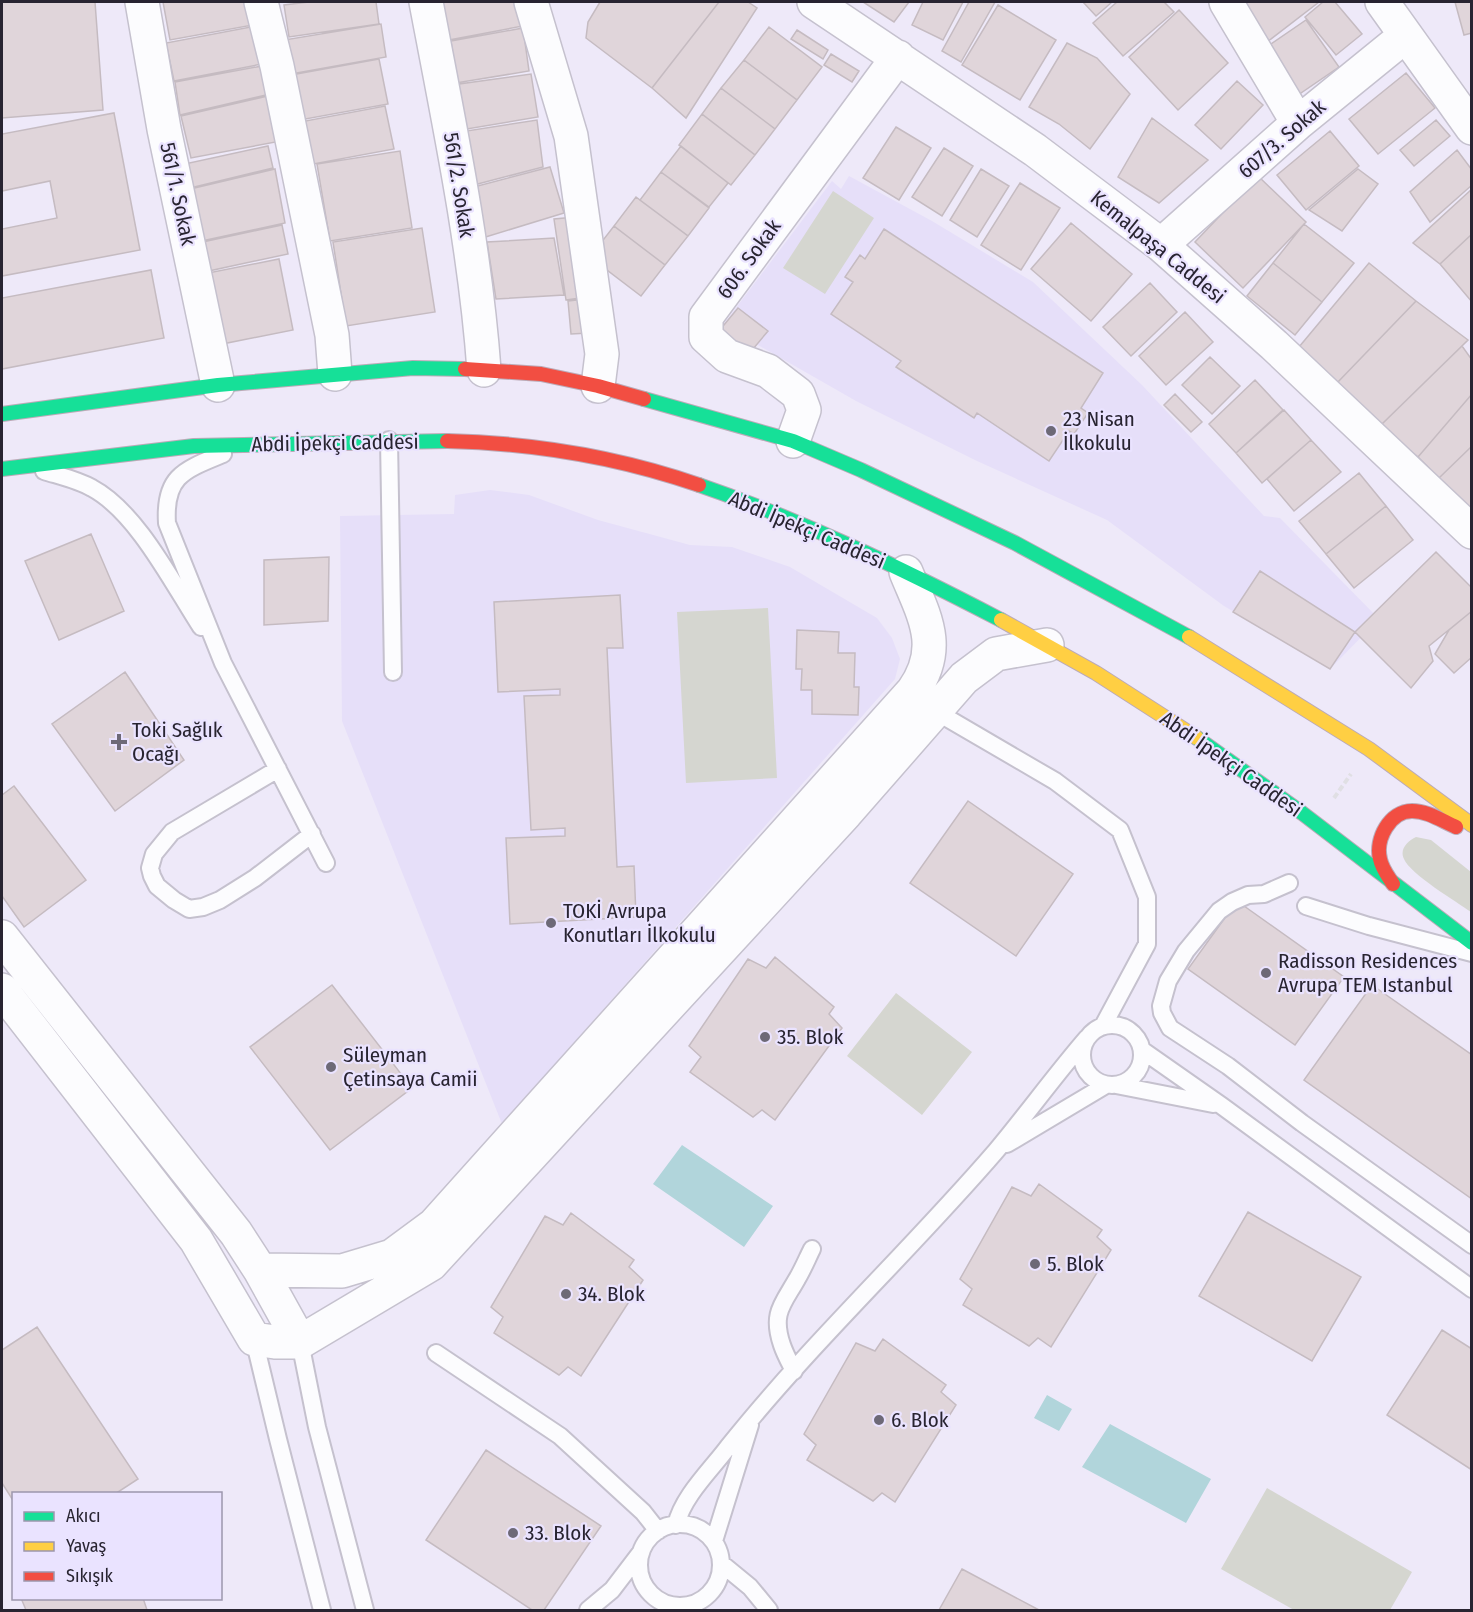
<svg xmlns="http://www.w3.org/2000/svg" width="1473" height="1612" viewBox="0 0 1473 1612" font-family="'Fira Sans Condensed',sans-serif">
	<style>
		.built { fill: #e6dff9 }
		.green { fill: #d5d6d0 }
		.water { fill: #b1d5db }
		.building { fill: #e0d5da; stroke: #c5bbc1; stroke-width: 1.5 }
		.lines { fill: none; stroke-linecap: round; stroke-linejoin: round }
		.lane-casing { stroke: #c5c1ce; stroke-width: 20 }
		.street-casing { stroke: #c5c1ce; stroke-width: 36 }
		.fast-casing { stroke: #bbaab7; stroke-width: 16 }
		.slow-casing { stroke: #bbaab7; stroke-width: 16 }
		.jam-casing { stroke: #bbaab7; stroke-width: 16 }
		.path { stroke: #e0dfe4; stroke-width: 4; stroke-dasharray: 6 3; stroke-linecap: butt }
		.lane { stroke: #fcfcfe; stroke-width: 16 }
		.street { stroke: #fcfcfe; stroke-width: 33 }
		.fast { stroke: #16e098; stroke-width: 14 }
		.slow { stroke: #ffcf43; stroke-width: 14 }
		.jam { stroke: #f24e42; stroke-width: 14 }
		.poi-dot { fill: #6d6977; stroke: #eae3ff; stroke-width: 2 }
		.labels { text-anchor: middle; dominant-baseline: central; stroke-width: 4.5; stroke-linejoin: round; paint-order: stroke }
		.street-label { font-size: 21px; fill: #282431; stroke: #eae3ff }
		.poi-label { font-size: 21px; fill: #282431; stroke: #eae3ff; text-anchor: start }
	</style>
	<rect width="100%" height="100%" fill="#eee9f9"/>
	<path class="built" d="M849,176l83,45 101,61 109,103 122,131 16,2 99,101 -49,50 -106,-63 -117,-86 -130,-59 -121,-60 -133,-76 109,-144 9,8z
		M490,490l39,5 69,25 92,25 42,2 58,20 87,51 15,20 8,21 -5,20 -393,445 -160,-403 -2,-205 114,-2 1,-19z"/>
	<path class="green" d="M833,191l41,27 -49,76 -42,-26z
		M768,608l9,170 -91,5 -9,-171z
		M1416,837l15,3 40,32v40c-14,-10 -61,-38 -67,-53 -5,-10 4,-18 12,-22z
		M896,993l76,59 -50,63 -75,-59z
		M1267,1488l145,84 -22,38h-96l-73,-41z"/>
	<path class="water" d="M682,1145l91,61 -29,41 -91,-63z
		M1047,1395l25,14 -13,22 -25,-13z
		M1110,1424l101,55 -25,44 -104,-56z"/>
	<path class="building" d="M2,2h93l8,108 -101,8z
		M163,2h86l4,23 -83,15z
		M309,2h67l3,22 -90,13 -5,-32z
		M443,2h76l4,24 -74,14z
		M600,2h119l-67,86 -66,-50 2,-16z
		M719,2h29l9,6 -71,110 -34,-30z
		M863,2h46l-15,20z
		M923,2h40l-20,38 -31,-15z
		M969,2h26l-34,60 -19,-11z
		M1083,2h29l-16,14z
		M1117,2h47l10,10 -51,44 -30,-33z
		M1235,2h84l-52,40z
		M1323,2h12l27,32 -26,21 -31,-38z
		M1455,2h17v31l-8,2z
		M998,5l58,35 -36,60 -58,-35z
		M1179,10l49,53 -50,47 -49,-53z
		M1306,20l33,47 -41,28 -33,-47z
		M381,24l5,33 -95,17 -7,-34z
		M256,26l6,38 -88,17 -8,-38z
		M769,27l53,40 -25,33 -53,-40z
		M523,28l6,43 -73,12 -5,-42z
		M797,30l31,20 -5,9 -32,-20z
		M1067,43l30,15 33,36 -40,55 -31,-25 -30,-17z
		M831,54l28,17 -7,11 -28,-17z
		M379,59l9,45 -88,16 -9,-45z
		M744,60l53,40 -22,29 -54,-41z
		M262,66l4,29 -86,20 -5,-33z
		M1406,73l29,35 -57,46 -29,-35z
		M531,74l7,43 -77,13 -9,-45z
		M1237,81l26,24 -42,44 -26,-24z
		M721,88l54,41 -20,26 -53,-41z
		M272,95l9,46 -90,17 -10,-42z
		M385,106l9,43 -86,16 -8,-43z
		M114,113l26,137 -138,26v-47l55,-11 -7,-37 -48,10v-57z
		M702,114l53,41 -24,30 -52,-40z
		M1152,118l56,42 -49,43 -41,-26z
		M537,120l6,47 -73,19 -10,-54z
		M1436,120l14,16 -36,30 -14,-16z
		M896,127l35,21 -32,52 -36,-22z
		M1330,131l29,35 -53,44 -29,-35z
		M268,146l5,22 -87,21 -6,-24z
		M681,146l47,37 -19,24 -48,-35z
		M944,148l29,18 -31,50 -30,-19z
		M1457,150l15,20v15l-42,37 -20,-30z
		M400,151l12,77 -82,13 -13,-77z
		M550,167l14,46 -85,26 -9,-51z
		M275,169l10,54 -88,19 -11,-52z
		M981,169l28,17 -32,51 -27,-17z
		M1358,169l20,15 -36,47 -33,-21z
		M661,172l48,36 -21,28 -48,-36z
		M1258,176l48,46 -63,66 -48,-46z
		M1020,183l40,25 -39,62 -40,-25z
		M1472,189v45l-32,30 -27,-21z
		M636,197l52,39 -23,29 -51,-39z
		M575,217l12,80 -21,3 -12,-81z
		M1071,223l61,51 -41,47 -60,-52z
		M1304,224l50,39 -32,39 -49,-39z
		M282,225l6,29 -84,18 -6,-29z
		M614,226l51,39 -24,31 -51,-39z
		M422,228l13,84 -89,14 -13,-84z
		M884,229l219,144 -22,35 7,5 -14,21 -5,-3 -20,30 -72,-48 -3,5 -78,-51 5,-6 -70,-47 22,-32 -8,-5 15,-22 5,4z
		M1472,234v68l-32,-38z
		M554,238l10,57 -68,4 -9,-57z
		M279,259l14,71 -71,14 -14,-71z
		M1273,263l49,39 -27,33 -48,-39z
		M1369,263l47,38 -79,82 -38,-36z
		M151,270l13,68 -162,31v-71z
		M1150,283l27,29 -46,44 -28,-29z
		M586,299l3,34 -18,1 -3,-33z
		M1416,301l52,39 -88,86 -43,-43z
		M738,308l30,23 -20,24 -29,-24z
		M1185,312l28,30 -47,43 -27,-29z
		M1462,346l10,14v34l-54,63 -38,-31z
		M1210,357l30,29 -28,28 -30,-29z
		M1255,380l28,30 -47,43 -27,-29z
		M1175,394l27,28 -11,10 -27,-27z
		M1472,394v52l-33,32 -21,-21z
		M1284,410l27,30 -49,43 -26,-30z
		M1311,440l30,32 -47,39 -27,-32z
		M1472,446v65l-33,-33z
		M1359,473l27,33 -60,48 -27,-33z
		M1386,506l27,34 -59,48 -28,-34z
		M91,534l33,77 -65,29 -34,-79z
		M1436,552l36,36v23l-43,35 4,15 -22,27 -56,-56z
		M329,557l-1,64 -64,4v-65z
		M1260,571l95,61 -25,37 -97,-57z
		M620,595l3,53h-16l10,219 17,-1 2,51 -126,7 -4,-86 59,-2v-8l-34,2 -7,-134 36,-1v-6l-62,3 -4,-90z
		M1472,611v46l-18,16 -19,-19 14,-24z
		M797,630l42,2 -1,21h17l-1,34h5l-1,28 -46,-1v-24h-11l1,-21h-6z
		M125,672l59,88 -69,51 -63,-87z
		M14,786l72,94 -62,47 -22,-31v-101z
		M968,801l105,73 -57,82 -106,-73z
		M1237,901l107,76 -49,68 -107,-76z
		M775,957l59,50 -5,7 13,14 -67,92 -13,-10 -9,7 -63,-45 11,-15 -12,-11 59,-87 18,9z
		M332,985l80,103 -82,62 -80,-103z
		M1372,985l100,70v144l-168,-119z
		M1039,1184l63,46 -5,7 14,13 -60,97 -13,-9 -9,8 -66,-41 9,-16 -12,-10 52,-92 19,9z
		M1248,1212l113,65 -49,84 -113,-65z
		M571,1213l63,47 -5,7 14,13 -62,96 -13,-9 -9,8 -65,-42 9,-16 -12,-10 54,-91 18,9z
		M37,1327l101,152 -23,15h-101v8l-12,-19v-133z
		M1442,1330l30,19v121l-85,-55z
		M883,1339l63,46 -5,7 15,13 -61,97 -13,-9 -9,8 -66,-41 9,-15 -12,-11 52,-91 19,8z
		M486,1450l115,76 -57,84h-12l-106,-70z
		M962,1569l77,41h-100z
		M21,1598h122l4,12h-121z"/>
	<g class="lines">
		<defs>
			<path id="lane" d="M389,440l4,232
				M223,454c-39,16 -59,22 -56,69l56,140 103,200
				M44,471c16,5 34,9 48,17 45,24 81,96 109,139
				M935,711l120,70 65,49 27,67v47l-44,82
				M278,769l-106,63 -18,22 -4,14 2,8 5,10 17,14 15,9 14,-2 17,-7 35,-22 57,-44
				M1289,883l-25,11 -16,1 -16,7 -13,9 -33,40 -18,30 -7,25 1,7 8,15 58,38 74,57 170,122
				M1306,906l63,20 103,27
				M1082 1055a30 30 0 1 1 60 0a30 30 0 1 1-60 0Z
				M1142,1050l80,56 250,183
				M1116,1085l97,19
				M1007,1144l99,-59
				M254,1339l24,100 44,171
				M300,1342l17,85 48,183
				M436,1353l124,83 83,76 15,19
				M794,1371c-4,-8 -9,-17 -12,-26 -11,-32 1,-41 15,-66 6,-10 10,-20 15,-30
				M639 1565a41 41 0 1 1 82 0a41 41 0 1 1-82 0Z
				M676,1525c7,-29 34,-54 52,-78 83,-104 181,-195 268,-296 31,-37 59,-76 91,-113
				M714,1541l36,-116
				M722,1564l28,23 19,23
				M588,1610l24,-20 29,-38"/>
			<path id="street" d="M142,2l22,127 54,256
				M261,2l16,64 55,269 3,39
				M426,2c23,121 49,244 58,368
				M531,2l40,134 31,218 -4,32
				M814,2l221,148 126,95 113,100 198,187
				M1226,2l72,121
				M1382,2l90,126
				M1161,245l137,-122 107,-87
				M793,441l11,-31 -6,-16 -30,-23 -41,-15 -21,-19v-20l192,-260
				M2,937l234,296 24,37 82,1 50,-15 42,-31 479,-534c31,-44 11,-75 -7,-119
				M2,990l194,250 58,99 21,3h25l131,-78 415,-451 118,-135 32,-24 51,-9
				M260,1270l40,72"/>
			<path id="fast" d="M644,399l149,42 68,29 154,73 174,94
				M2,414l216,-29 195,-17 52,1
				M2,469l192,-23 253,-5
				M699,485c105,36 204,84 302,135
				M1197,738l105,75 170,130"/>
			<path id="slow" d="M1001,620l95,53 101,65
				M1189,637l180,112 103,76"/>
			<path id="jam" d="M465,369l76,5 57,12 46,13
				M447,441c86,2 171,16 252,44
				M1393,884c-5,-8 -11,-15 -13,-25 -5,-20 10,-48 32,-48 16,0 30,10 44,16"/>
		</defs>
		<use href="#lane" class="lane-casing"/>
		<use href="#street" class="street-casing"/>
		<use href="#fast" class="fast-casing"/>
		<use href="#slow" class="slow-casing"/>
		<use href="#jam" class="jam-casing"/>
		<path class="path" d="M1334,798l17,-24"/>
		<use href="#lane" class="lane"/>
		<use href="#street" class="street"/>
		<use href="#fast" class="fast"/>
		<use href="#slow" class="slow"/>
		<use href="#jam" class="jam"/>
	</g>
	<g class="poi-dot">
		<circle cx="1051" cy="431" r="6"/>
		<path d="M116 733h6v6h6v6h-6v6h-6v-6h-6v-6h6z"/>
		<circle cx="551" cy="923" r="6"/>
		<circle cx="1266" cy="973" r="6"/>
		<circle cx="765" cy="1037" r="6"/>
		<circle cx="331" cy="1067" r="6"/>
		<circle cx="1035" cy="1264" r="6"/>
		<circle cx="566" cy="1294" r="6"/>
		<circle cx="879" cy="1420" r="6"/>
		<circle cx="513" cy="1533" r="6"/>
	</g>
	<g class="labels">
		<g class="street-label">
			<text transform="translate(1282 139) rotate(-41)">607/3. Sokak</text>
			<text transform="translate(459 185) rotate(81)">561/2. Sokak</text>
			<text transform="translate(178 194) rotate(78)">561/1. Sokak</text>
			<text transform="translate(1158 247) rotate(39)">Kemalpaşa Caddesi</text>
			<text transform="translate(749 259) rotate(-54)">606. Sokak</text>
			<text transform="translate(335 443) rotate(-1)">Abdi İpekçi Caddesi</text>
			<text transform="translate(807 530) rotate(23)">Abdi İpekçi Caddesi</text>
			<text transform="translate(1231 764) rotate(35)">Abdi İpekçi Caddesi</text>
		</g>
		<g class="poi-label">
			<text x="1063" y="419">23 Nisan<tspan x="1063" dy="24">İlkokulu</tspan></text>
			<text x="132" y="730">Toki Sağlık<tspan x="132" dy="24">Ocağı</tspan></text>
			<text x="563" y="911">TOKİ Avrupa<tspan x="563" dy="24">Konutları İlkokulu</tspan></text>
			<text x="1278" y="961">Radisson Residences<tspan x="1278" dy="24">Avrupa TEM Istanbul</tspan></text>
			<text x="777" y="1037">35. Blok</text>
			<text x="343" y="1055">Süleyman<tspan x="343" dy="24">Çetinsaya Camii</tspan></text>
			<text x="1047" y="1264">5. Blok</text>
			<text x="578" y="1294">34. Blok</text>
			<text x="891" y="1420">6. Blok</text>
			<text x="525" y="1533">33. Blok</text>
		</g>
	</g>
	<rect width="1473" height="1612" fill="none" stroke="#282431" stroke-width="6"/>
	<rect x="12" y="1492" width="210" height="108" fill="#eae3ff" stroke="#9c97ad" stroke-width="1.5"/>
	<rect x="24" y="1512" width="30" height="9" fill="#16e098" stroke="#9c97ad" stroke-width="1.5"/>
	<text x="66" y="1522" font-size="18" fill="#282431">Akıcı</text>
	<rect x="24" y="1542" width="30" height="9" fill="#ffcf43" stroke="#9c97ad" stroke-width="1.5"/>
	<text x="66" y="1552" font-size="18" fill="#282431">Yavaş</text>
	<rect x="24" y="1572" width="30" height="9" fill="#f24e42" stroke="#9c97ad" stroke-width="1.5"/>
	<text x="66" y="1582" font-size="18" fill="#282431">Sıkışık</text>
</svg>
